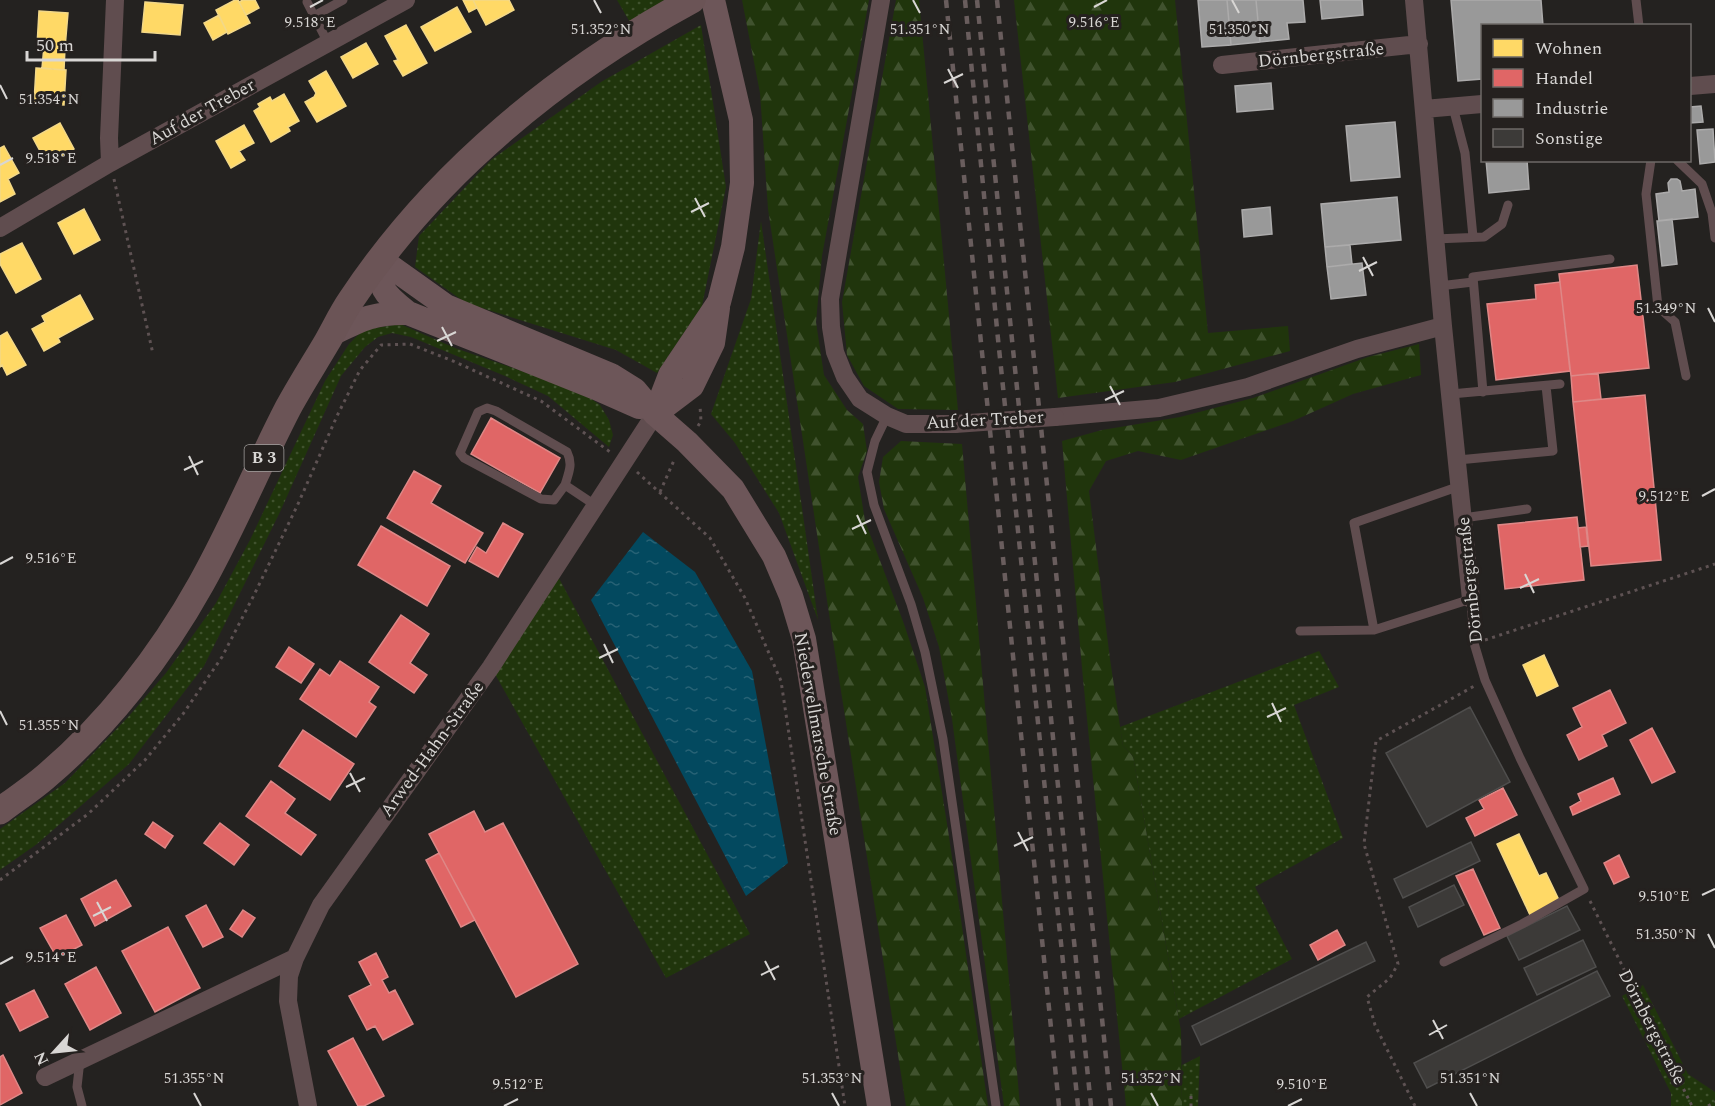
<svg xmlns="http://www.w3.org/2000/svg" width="1715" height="1106" viewBox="0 0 1715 1106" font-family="Spectral,serif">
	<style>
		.grass { fill: url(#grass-dots) }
		.forest { fill: url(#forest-firs) }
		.water { fill: url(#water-ripples) }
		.homes { fill: #ffd966; stroke: #f3d887; stroke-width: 1.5 }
		.shops { fill: #e06666; stroke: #de8887; stroke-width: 1.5 }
		.industry { fill: #999; stroke: #acabab; stroke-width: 1.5 }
		.building { fill: #3c3a38; stroke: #4f4e4d; stroke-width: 1.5 }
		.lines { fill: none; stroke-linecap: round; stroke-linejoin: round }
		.path { stroke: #5e5253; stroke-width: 3; stroke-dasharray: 3 4.5; stroke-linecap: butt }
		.lane { stroke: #604d4f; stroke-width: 9 }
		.street { stroke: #604d4f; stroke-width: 18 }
		.secondary { stroke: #6d5659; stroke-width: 24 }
		.primary { stroke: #6b5456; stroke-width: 27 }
		.rail { stroke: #695d5d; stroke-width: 4.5; stroke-dasharray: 8 8; stroke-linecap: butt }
		.street-bridge { stroke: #604d4f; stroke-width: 18 }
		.ticks { fill: none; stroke: #d8d6d4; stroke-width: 2 }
		.labels { text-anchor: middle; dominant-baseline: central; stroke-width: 6; stroke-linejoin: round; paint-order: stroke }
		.shield { fill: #25211f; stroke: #a2a09e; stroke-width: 1.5 }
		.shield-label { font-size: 16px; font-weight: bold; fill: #d8d6d4 }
		.street-label { font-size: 18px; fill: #d8d6d4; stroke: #25211f }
		.ticks-label { font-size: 15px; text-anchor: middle; fill: #d8d6d4; stroke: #25211f; stroke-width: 6; stroke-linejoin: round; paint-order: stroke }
	</style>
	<defs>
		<pattern id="grass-dots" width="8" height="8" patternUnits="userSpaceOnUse" patternTransform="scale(1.5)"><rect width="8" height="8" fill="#20350c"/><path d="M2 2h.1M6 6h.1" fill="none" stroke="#40522e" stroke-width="1.8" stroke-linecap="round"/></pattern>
		<pattern id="forest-firs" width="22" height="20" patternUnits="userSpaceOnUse" patternTransform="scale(1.5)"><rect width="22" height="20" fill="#20350c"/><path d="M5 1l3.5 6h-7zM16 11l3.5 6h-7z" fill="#40522e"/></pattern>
		<pattern id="water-ripples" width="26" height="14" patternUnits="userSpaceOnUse" patternTransform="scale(1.5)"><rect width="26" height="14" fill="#03495f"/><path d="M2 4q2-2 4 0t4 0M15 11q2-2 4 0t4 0" fill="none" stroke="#276275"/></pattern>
	</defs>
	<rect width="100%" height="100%" fill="#242220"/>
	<path class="grass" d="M617,0h57l-43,24z
		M701,25l25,162 -24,119 -45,67 -41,-23 -150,-47 -51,-36 4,-31 72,-76 110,-78z
		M761,221l57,399 -39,-107 -44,-70 -24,-29 40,-115z
		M400,324l55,24 78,27 57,23 10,7 9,15 4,15 -4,12 -61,-51 -43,-20 -94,-39 -19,-4 -14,4 -13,10 -24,29 -61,136 -76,154 -75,98 -92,80 -37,26v-41l65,-46 64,-67 37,-43 50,-70 34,-63 75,-159 24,-37 14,-14z
		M554,569l196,365 -84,44 -175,-311z
		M1319,651l20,36 -45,18 49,133 -88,49 37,72 -113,60 -46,-263 -10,-10 -3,-19z
		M1643,985l45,89 27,18v14h-44v-13l-49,-97z
		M1200,1056l-2,50h-16v-41z"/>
	<path class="forest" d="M742,0h127l-47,256 -6,66 8,53 23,35 16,14 4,27 -9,26 7,44 39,103 21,63 23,143 40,276h-82l-73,-466 -65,-431 -8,-116z
		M896,0h23l39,410 -60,-1 -34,-23 -17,-31 -5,-53z
		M1014,0h161l33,333 80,-7 2,25 -115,31 -117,16z
		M1419,344l2,31 -68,19 -60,27 -112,39 -43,-9 -32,10 -17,30 21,168 13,87 10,10 48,275 1,75h-56l-43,-427 -21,-238 40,-11 78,-13 73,-19 115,-41z
		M901,441l61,3 58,662h-16l-52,-387 -13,-72 -16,-49 -39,-89 -5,-27 4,-25z"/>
	<path class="water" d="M643,532l52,40 57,99 36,192 -42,33 -155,-296z"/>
	<path class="homes" d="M235,0h3l12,23 -22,11 -12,-24z
		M243,0h12l4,8 -13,7 -7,-13z
		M463,0h10l4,8 -8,4z
		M473,0h36l5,10 -28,15z
		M145,2l38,3 -3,30 -38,-3z
		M457,7l14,25 -36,19 -14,-24z
		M39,11l29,2 -3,35 -28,-2z
		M219,15l8,17 -14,8 -9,-17z
		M406,25l21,38 -24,13 -9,-15 4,-1 -13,-24z
		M366,43l12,21 -25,14 -12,-21z
		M44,46l21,2 -1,22 -22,-2z
		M36,68l30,2 -2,35 -30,-2z
		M326,71l20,35 -29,16 -12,-20 9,-5 2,-4 -7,-12z
		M284,94l15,27 -11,6 2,4 -19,11 -17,-31 6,-4 -2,-3 12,-7 2,4z
		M60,123l14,26 -27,15 -14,-26z
		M244,125l10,18 -15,8 6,9 -14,8 -15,-27z
		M4,146l15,27 -11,6 7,15 -15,8v-54z
		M84,209l16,31 -26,14 -16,-31z
		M22,243l19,36 -25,14 -16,-29v-10z
		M80,295l13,24 -35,19 2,4 -16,9 -12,-22 13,-7 -3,-6z
		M7,332l19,33 -19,10 -5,-10 -2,2v-31z
		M1544,655l14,31 -21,10 -14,-31z
		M1519,834l20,42 7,-3 14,29 -30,13 -33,-71z"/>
	<path class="shops" d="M1637,265l12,103 -78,8 -12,-102z
		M1560,282l10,89 -74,9 -9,-76 49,-5 -1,-14z
		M1598,373l3,26 -28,3 -2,-26z
		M1645,395l16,165 -70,6 -18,-164z
		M491,418l69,40 -20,35 -69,-39z
		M414,471l27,15 -10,17 52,30 -18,30 -78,-45z
		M1577,517l7,63 -79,9 -7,-64z
		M503,523l20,11 -25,43 -29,-16 8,-14 9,6z
		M381,526l69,40 -23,40 -69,-41z
		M1586,527l2,19 -8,1 -2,-19z
		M401,615l28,19 -19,29 17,12 -13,18 -45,-31z
		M289,647l25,17 -13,19 -25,-16z
		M340,661l39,26 -10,15 7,5 -20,30 -56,-38 20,-30 10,7z
		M1610,690l16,33 -24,12 5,11 -28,14 -12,-25 15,-8 -9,-19z
		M1652,728l23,44 -23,11 -22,-43z
		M303,730l51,34 -24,36 -51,-34z
		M1613,778l7,16 -47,21 -3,-8 11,-6 -3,-7z
		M271,781l24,18 -10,14 31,22 -15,20 -55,-39z
		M1503,788l14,27 -42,21 -9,-18 18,-9 -5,-9z
		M474,811l11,21 18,-9 75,141 -62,33 -87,-163z
		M153,822l20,14 -8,12 -20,-14z
		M220,823l29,22 -15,20 -30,-22z
		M439,853l36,67 -14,7 -35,-67z
		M1619,855l10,22 -15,7 -10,-21z
		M1473,869l27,59 -16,7 -28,-59z
		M116,880l15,26 -36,20 -14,-27z
		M206,905l17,32 -20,10 -17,-31z
		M243,910l12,8 -13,19 -12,-8z
		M66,915l16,30 -25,13 -17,-30z
		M168,927l32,61 -45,24 -33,-61z
		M1337,930l8,15 -27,15 -8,-15z
		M376,953l12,24 -6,3 7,13 6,-3 18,34 -30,16 -8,-14 -8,4 -18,-34 22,-11 -12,-23z
		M96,967l25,46 -31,17 -25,-46z
		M34,990l14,27 -28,14 -14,-27z
		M353,1038l31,58 -20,10h-6l-30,-55z
		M3,1055l19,38 -22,12v-48z"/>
	<path class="industry" d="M1198,0h29l4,45 -29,2z
		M1227,0h29l4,42 -29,3z
		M1256,0h47l2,22 -18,1 2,16 -29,3z
		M1320,0h42l1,15 -41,4z
		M1451,0h90l2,26h-61v53l-24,2z
		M1271,83l2,26 -36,3 -2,-26z
		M1701,106l2,16 -13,1v-16z
		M1395,122l5,55 -49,4 -5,-55z
		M1713,129l2,33 -15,2 -3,-34z
		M1486,160h41l2,29 -40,4z
		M1671,179h6l3,2 2,10 13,-2 3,28 -39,4 -3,-27 13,-2 -1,-9z
		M1397,197l4,43 -76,7 -4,-43z
		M1270,207l2,27 -28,3 -2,-27z
		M1672,219l5,45 -15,2 -5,-45z
		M1350,245l2,19 -25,3 -2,-20z
		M1362,263l4,32 -35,4 -4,-32z"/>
	<path class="building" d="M1470,707l40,75 -83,45 -41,-74z
		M1471,842l9,19 -77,37 -9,-19z
		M1454,885l10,20 -46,22 -9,-20z
		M1567,906l13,24 -61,30 -12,-24z
		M1583,940l13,27 -59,28 -13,-27z
		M1366,942l9,19 -174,84 -9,-19z
		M1597,971l13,25 -183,92 -13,-25z"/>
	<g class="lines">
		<path class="path" d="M114,179l39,175
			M698,426l3,-5 -1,-15
			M637,472l73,66 35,60 36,83 64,425
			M660,492l15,-34
			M1485,640l230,-76
			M0,880l88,-66 57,-54 38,-46 39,-57 32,-62 44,-91 39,-88 23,-46 21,-25 29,-1 43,17 88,40 69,51
			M1590,901l102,205
			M1191,1096v10
			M1415,1106l-40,-81 -8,-28 23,-19 8,-14 -34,-120 12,-103 100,-56
			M1708,1106l7,-4"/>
		<path class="lane" d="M1636,0l3,26
			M307,2l21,41
			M314,16l29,-16
			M1453,107l12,46 8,84
			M1651,160l-5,34 12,113 17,15 11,54
			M1677,160l25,24 10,29 3,25
			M1435,239l49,-2 18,-13 6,-19
			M1439,286l34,-4
			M1483,392l-10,-115 137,-18
			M1451,394l109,-10
			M887,416l-12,25 -8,31 7,33 37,99 14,48 18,87 53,367
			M1458,460l95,-9 -7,-65
			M565,485l-11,15 -13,-1 -77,-41 -4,-5 18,-41 9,-4 9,3 71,41c6,12 2,20 -2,33l30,20
			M1463,518l64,-9
			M1374,630l-20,-107 106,-37
			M1300,631l74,-1 97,-31 3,44 11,37 35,78 64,131 -62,35 -78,38
			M80,1060l-3,27 5,19"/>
		<path class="street" d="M881,0l-51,299 1,28 4,25 10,25 15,22 27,17 19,8h49
			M1414,0l29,326 28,273
			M1222,65l197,-21
			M1690,86l25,-2
			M1424,109l58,-5
			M110,163l-1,-25 6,-138
			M0,228l110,-65 296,-163
			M1055,417l104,-9 89,-21 109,-38 86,-23
			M45,1077l250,-119
			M308,1106l-20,-105 1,-25 6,-18 26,-53 170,-238 164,-253"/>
		<path class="secondary" d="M380,259l66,47 165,69 24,15 20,24 32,28 46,47 41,67 17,40 13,43 75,467
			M380,259c-1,32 4,34 28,54l188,75 43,19
			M332,334c28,-14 43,-22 76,-21
			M655,414l15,-39 49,-73 14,-55 9,-64 -1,-63 -28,-120
			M655,414l37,-28 21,-43 5,-35"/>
		<path class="primary" d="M0,811c14,-11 30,-21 44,-33 63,-53 117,-122 157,-194 32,-57 57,-118 87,-176 12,-22 26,-44 39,-66 8,-14 15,-29 24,-42 84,-127 208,-228 341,-300"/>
		<path class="rail" d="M946,0l113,1106
			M965,0l33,339 80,767
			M977,0l114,1106
			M997,0l114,1106"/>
		<path class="street-bridge" d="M955,424l100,-7"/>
	</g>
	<path class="ticks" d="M594,0l7,13M913,0l7,13M1232,0l7,13M310,7l13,-7M1094,7l13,-7M948,69l10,19M944,83l19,-9M0,85l7,14M0,165l13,-7M695,198l10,19M691,212l18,-9M1363,257l10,19M1359,271l18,-9M1708,308l7,14M442,327l10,19M437,341l19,-9M1110,386l10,19M1105,400l19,-9M189,456l9,19M184,470l19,-9M1702,496l13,-7M857,515l9,19M852,529l19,-9M0,564l13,-7M1525,574l9,19M1520,588l19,-9M604,644l9,19M599,658l19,-9M1272,703l9,19M0,711l7,14M1267,717l19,-9M350,773l10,19M346,787l19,-9M1018,832l10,19M1014,846l19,-9M1702,895l13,-6M97,902l10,19M93,916l18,-9M1708,934l7,14M765,961l10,19M0,964l13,-7M761,975l18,-9M1433,1020l10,19M1429,1035l18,-10M194,1093l7,13M832,1093l7,13M1151,1093l7,13M1470,1093l7,13M504,1106l14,-7M1288,1106l14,-7"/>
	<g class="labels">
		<rect class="shield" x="244.5" y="445" width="39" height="26" rx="4.5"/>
		<g class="shield-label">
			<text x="264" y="458">B 3</text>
		</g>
		<g class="street-label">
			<text transform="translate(1321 55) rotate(-6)">Dörnbergstraße</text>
			<text transform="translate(202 112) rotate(-29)">Auf der Treber</text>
			<text transform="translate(985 420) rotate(-3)">Auf der Treber</text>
			<text transform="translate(1470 580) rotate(-96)">Dörnbergstraße</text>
			<text transform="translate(818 734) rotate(80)">Niedervellmarsche Straße</text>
			<text transform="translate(432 749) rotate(-54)">Arwed-Hahn-Straße</text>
			<text transform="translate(1652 1027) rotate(63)">Dörnbergstraße</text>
		</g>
	</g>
	<g class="ticks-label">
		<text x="310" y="27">9.518°E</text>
		<text x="1094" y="27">9.516°E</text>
		<text x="601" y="34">51.352°N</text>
		<text x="920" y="34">51.351°N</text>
		<text x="1239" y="34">51.350°N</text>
		<text x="49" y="104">51.354°N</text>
		<text x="51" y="163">9.518°E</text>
		<text x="1666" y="313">51.349°N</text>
		<text x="1664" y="501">9.512°E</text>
		<text x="51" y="563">9.516°E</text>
		<text x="49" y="730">51.355°N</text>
		<text x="1664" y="901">9.510°E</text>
		<text x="1666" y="939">51.350°N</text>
		<text x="51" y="962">9.514°E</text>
		<text x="194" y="1083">51.355°N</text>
		<text x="832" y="1083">51.353°N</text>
		<text x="1151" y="1083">51.352°N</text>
		<text x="1470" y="1083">51.351°N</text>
		<text x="518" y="1089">9.512°E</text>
		<text x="1302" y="1089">9.510°E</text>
	</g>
	<rect x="1481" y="24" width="210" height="138" fill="#25211f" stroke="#6d6967" stroke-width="1.5"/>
	<rect x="1493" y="39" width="30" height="18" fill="#ffd966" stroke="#6d6967" stroke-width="1.5"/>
	<text x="1535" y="54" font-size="18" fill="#d8d6d4">Wohnen</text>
	<rect x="1493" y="69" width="30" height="18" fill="#e06666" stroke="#6d6967" stroke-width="1.5"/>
	<text x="1535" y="84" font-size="18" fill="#d8d6d4">Handel</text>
	<rect x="1493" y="99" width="30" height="18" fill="#999999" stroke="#6d6967" stroke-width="1.5"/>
	<text x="1535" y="114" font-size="18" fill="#d8d6d4">Industrie</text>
	<rect x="1493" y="129" width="30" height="18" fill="#3c3a38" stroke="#6d6967" stroke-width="1.5"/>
	<text x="1535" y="144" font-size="18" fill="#d8d6d4">Sonstige</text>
	<g transform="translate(54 1052) rotate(243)" stroke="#25211f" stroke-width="4.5" paint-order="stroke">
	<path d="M0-4.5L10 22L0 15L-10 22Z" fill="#d8d6d4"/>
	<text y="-9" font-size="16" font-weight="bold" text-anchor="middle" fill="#d8d6d4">N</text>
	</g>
	<path d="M27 51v9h128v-9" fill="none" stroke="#d8d6d4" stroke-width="3"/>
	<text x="36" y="51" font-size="18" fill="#d8d6d4" stroke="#25211f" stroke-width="4.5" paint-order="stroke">50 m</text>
</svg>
